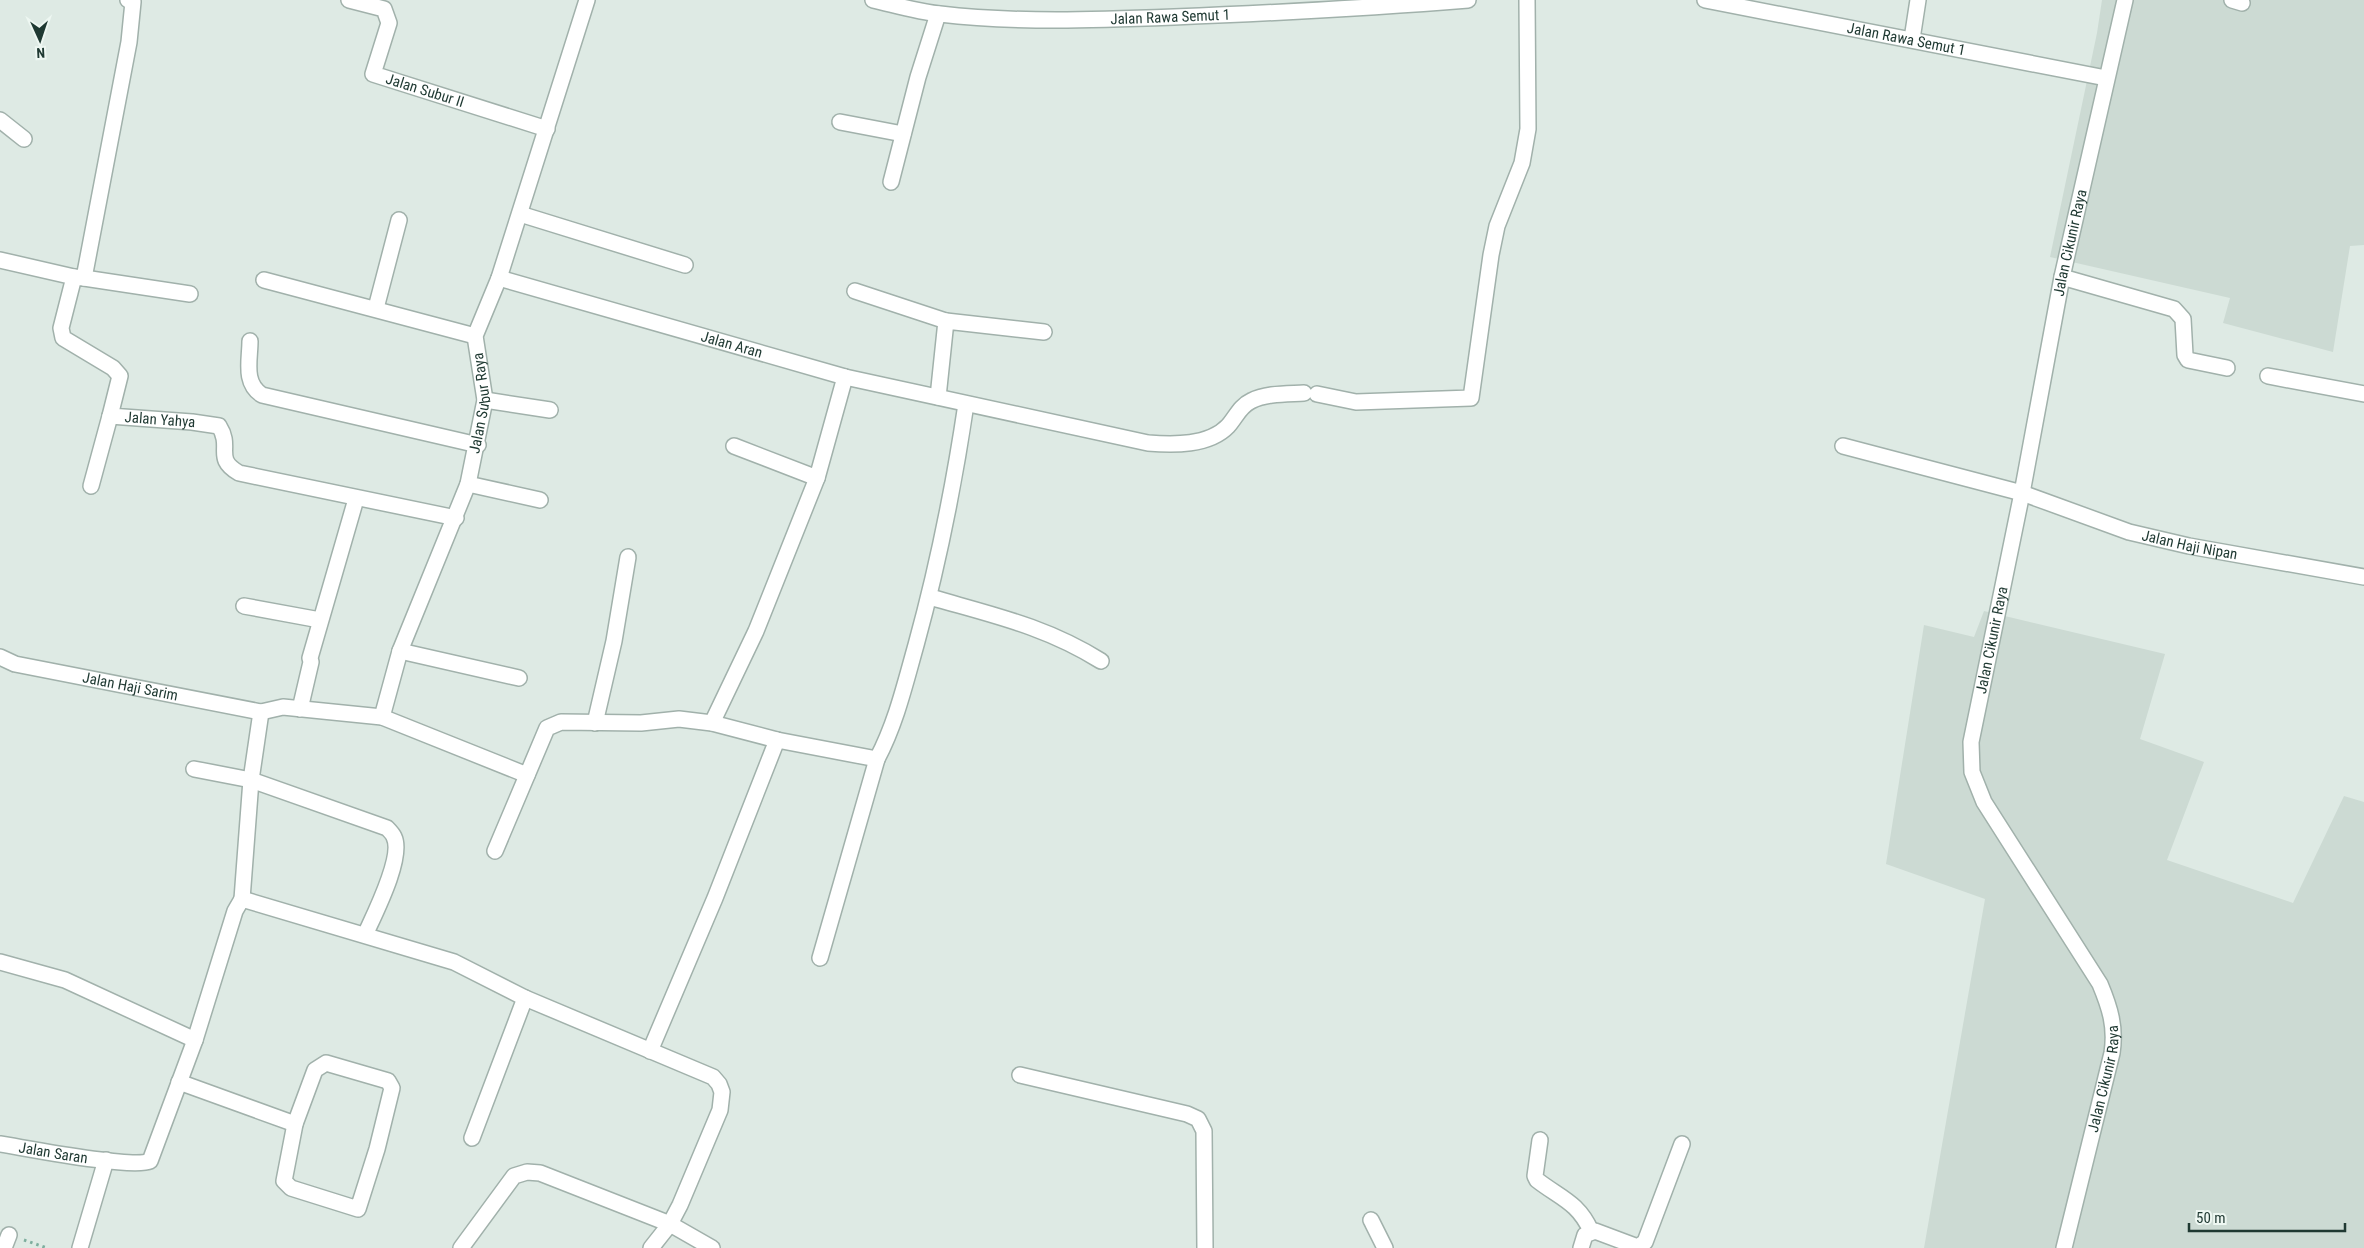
<svg xmlns="http://www.w3.org/2000/svg" width="2364" height="1248" viewBox="0 0 2364 1248" font-family="'Roboto Condensed',sans-serif">
	<style>
		.built { fill: #ccdad3 }
		.lines { fill: none; stroke-linecap: round; stroke-linejoin: round }
		.minor-casing { stroke: #a1b1ab; stroke-width: 18 }
		.path { stroke: #7eae9e; stroke-width: 3; stroke-dasharray: 2.5 4; stroke-linecap: butt }
		.minor { stroke: #fff; stroke-width: 15 }
		.labels { text-anchor: middle; dominant-baseline: central; stroke-width: 4; stroke-linejoin: round; paint-order: stroke }
		.street-label { font-size: 15px; fill: #1f3932; stroke: #eef7f2 }
	</style>
	<rect width="100%" height="100%" fill="#deeae4"/>
	<path class="built" d="M2102,0h262v245l-14,1 -17,106 -110,-29 7,-25 -180,-41 47,-224z
		M1984,611l181,43 -25,85 64,23 -37,98 126,43 51,-107 20,6v446h-440l61,-349 -99,-35 38,-239 50,12z"/>
	<g class="lines">
		<defs>
			<g id="minor">
				<path id="s1" d="M128,0l5,2 -4,40 -45,236 -10,-1 -13,51 2,10 50,30 7,8 -10,40 82,6 27,4c14,22 -6,32 20,47l217,45"/>
				<path id="s2" d="M349,0l35,9 5,14 -16,51 174,55"/>
				<path id="s3" d="M873,0c22,5 45,12 67,14 77,9 156,6 234,3 98,-4 196,-9 294,-17"/>
				<path id="s4" d="M1705,0l401,78"/>
				<path d="M2232,0l10,3"/>
				<path d="M1912,39l6,-39"/>
				<path d="M0,120l24,19"/>
				<path d="M840,122l63,12"/>
				<path d="M891,182l27,-105 20,-63"/>
				<path d="M520,214l165,51"/>
				<path d="M0,260l74,17"/>
				<path d="M2062,277l112,32 9,10 2,36 3,5 39,8"/>
				<path d="M84,278l106,16"/>
				<path id="s5" d="M499,278l346,99 303,66c25,2 61,3 80,-17 8,-9 12,-20 23,-25 15,-8 37,-7 53,-8"/>
				<path d="M264,280l211,56"/>
				<path d="M855,291l91,30"/>
				<path d="M376,308l23,-88"/>
				<path d="M250,341c0,19 -7,42 12,54l216,50"/>
				<path d="M2268,376l96,18"/>
				<path d="M1317,394l39,8 115,-4 20,-143 6,-29 25,-63 6,-34 -1,-129"/>
				<path d="M938,397l8,-76 98,11"/>
				<path d="M485,400l65,10"/>
				<path d="M734,446l83,32"/>
				<path id="s6" d="M1843,446l179,47 107,39 60,14 175,31"/>
				<path d="M468,484l72,16"/>
				<path d="M91,486l19,-70"/>
				<path d="M930,597c62,18 115,29 171,64"/>
				<path d="M244,606l76,14"/>
				<path d="M400,651l119,27"/>
				<path id="s7" d="M0,657l15,7 246,48 22,-5 99,10 145,58"/>
				<path d="M300,709l11,-47 -1,-4 46,-159"/>
				<path id="s8" d="M382,717l18,-66 68,-167 17,-84 -10,-64 24,-58 88,-278"/>
				<path d="M595,723l19,-82 14,-84"/>
				<path d="M712,723l44,-92 61,-153 28,-101"/>
				<path d="M194,769l57,11 136,48c2,2 6,6 7,9 10,20 -20,78 -29,98"/>
				<path d="M495,851l52,-123 14,-6 80,1 38,-4 33,4 65,17 100,19c19,-36 28,-75 39,-114 22,-80 38,-160 50,-241"/>
				<path d="M242,899l9,-119 10,-68"/>
				<path d="M820,958l57,-199"/>
				<path d="M0,962l65,18 130,60"/>
				<path d="M650,1051l65,-153 62,-158"/>
				<path d="M326,1063l62,18 4,7 -15,61 -19,60 -67,-21 -7,-7 11,-57 20,-54z"/>
				<path d="M1020,1075l167,39 11,5 6,12 1,117"/>
				<path d="M179,1082l116,42"/>
				<path d="M472,1138l53,-140"/>
				<path d="M1540,1140l-5,36 2,4c23,18 41,22 54,51"/>
				<path id="s9" d="M0,1144c26,4 132,25 150,17l45,-121 40,-129 7,-12 212,63 71,36 188,79 6,7 3,8 -2,18 -40,95 -10,19 -19,24"/>
				<path d="M1371,1220l14,28"/>
				<path d="M4,1248l5,-13"/>
				<path d="M80,1248l26,-88"/>
				<path d="M461,1248l53,-72 13,-4 13,1 130,51 42,24"/>
				<path d="M1581,1248l4,-13 10,-4 40,15h4l6,-4 37,-98"/>
				<path id="s10" d="M2064,1248l48,-195c4,-26 -2,-45 -12,-69l-116,-182 -12,-30 -1,-30 51,-249 40,-216 63,-277"/>
			</g>
		</defs>
		<use href="#minor" class="minor-casing"/>
		<path class="path" d="M24,1240l23,8"/>
		<use href="#minor" class="minor"/>
	</g>
	<g class="labels">
		<g class="street-label">
			<text stroke="none"><textPath href="#s3" startOffset="299">Jalan Rawa Semut 1</textPath></text>
			<text stroke="none"><textPath href="#s4" startOffset="205">Jalan Rawa Semut 1</textPath></text>
			<text stroke="none"><textPath href="#s2" startOffset="159">Jalan Subur II</textPath></text>
			<text stroke="none"><textPath href="#s10" startOffset="1059">Jalan Cikunir Raya</textPath></text>
			<text stroke="none"><textPath href="#s5" startOffset="242">Jalan Aran</textPath></text>
			<text stroke="none"><textPath href="#s8" startOffset="331">Jalan Subur Raya</textPath></text>
			<text stroke="none"><textPath href="#s1" startOffset="519">Jalan Yahya</textPath></text>
			<text stroke="none"><textPath href="#s6" startOffset="361">Jalan Haji Nipan</textPath></text>
			<text stroke="none"><textPath href="#s10" startOffset="654">Jalan Cikunir Raya</textPath></text>
			<text stroke="none"><textPath href="#s7" startOffset="134">Jalan Haji Sarim</textPath></text>
			<text stroke="none"><textPath href="#s10" startOffset="174">Jalan Cikunir Raya</textPath></text>
			<text stroke="none"><textPath href="#s9" startOffset="54">Jalan Saran</textPath></text>
		</g>
	</g>
	<g transform="translate(40 40) rotate(177)" stroke="#eef7f2" stroke-width="4" paint-order="stroke">
	<path d="M0-4L9 19L0 12L-9 19Z" fill="#1f3932"/>
	<text y="-8" font-size="14" font-weight="bold" text-anchor="middle" fill="#1f3932">N</text>
	</g>
	<path d="M2189 1223v8h156v-8" fill="none" stroke="#1f3932" stroke-width="2.5"/>
	<text x="2196" y="1223" font-size="15" fill="#1f3932" stroke="#eef7f2" stroke-width="4" paint-order="stroke">50 m</text>
</svg>
